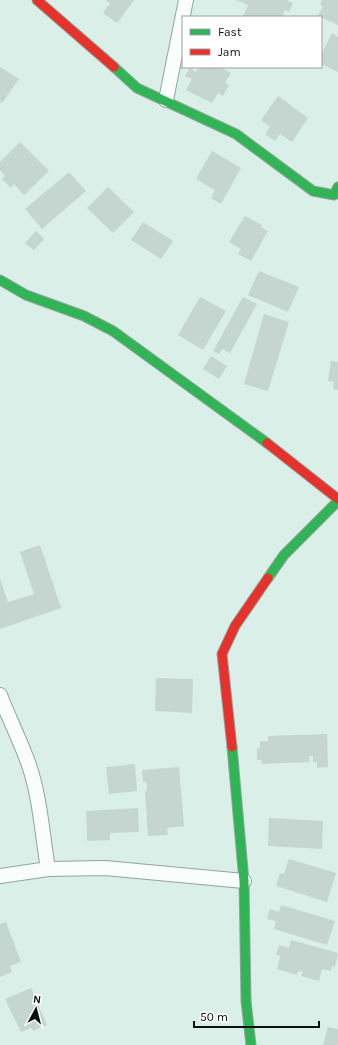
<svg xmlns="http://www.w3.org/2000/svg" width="338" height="1045" viewBox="0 0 338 1045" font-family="Karla,sans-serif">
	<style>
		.building { fill: #c5d6d0 }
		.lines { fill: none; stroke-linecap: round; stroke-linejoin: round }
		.street-casing { stroke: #93a49e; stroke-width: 16 }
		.fast-casing { stroke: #93a49e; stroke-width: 11 }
		.jam-casing { stroke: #93a49e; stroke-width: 11 }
		.street { stroke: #f9fdfb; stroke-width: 14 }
		.fast { stroke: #30b455; stroke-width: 9 }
		.jam { stroke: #e5322d; stroke-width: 9 }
	</style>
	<rect width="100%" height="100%" fill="#d9efe7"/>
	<path class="building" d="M105,0h29l-17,23 -14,-10 7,-10z
		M236,0h53l-1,1 5,2 -4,9 -4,-2 -3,7h-39l5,-12z
		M322,0h16v25l-20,-9 5,-10 -3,-1z
		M332,33l6,4v35l-17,-8v-9z
		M0,67l19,12 -17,24 -2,-1z
		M199,67h21l11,6 -6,10 4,2 -6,11 -5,-3 -6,10 -26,-13 6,-11 -7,-3 5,-8 6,4z
		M278,96l30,22 -16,24 -12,-8 -5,7 -10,-7 5,-7 -9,-7z
		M20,142l29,29 -25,24 -10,-11 -3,4 -9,-9 3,-3 -5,-6v-8z
		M212,151l29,17 -20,36 -10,-6 4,-8 -19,-11z
		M69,172l17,19 -44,38 -17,-20z
		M108,187l26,25 -21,21 -26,-25z
		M245,216l17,9 -1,2 7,4 -17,30 -13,-7 3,-5 -12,-7z
		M143,222l30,19 -12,18 -30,-19z
		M36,231l8,8 -10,11 -9,-7z
		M259,271l40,16 -11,25 -40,-17z
		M200,297l26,14 -23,39 -25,-15z
		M243,297l14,7 -27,49 -8,-4 -3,5 -6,-3z
		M264,314l25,8 -21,69 -24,-7z
		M211,356l16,10 -8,13 -16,-10z
		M331,361l7,1v28l-5,-1 1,-7 -6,-1z
		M40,545l21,63 -61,21v-50l8,23 26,-8 -14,-42z
		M156,678l37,1 -1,34 -37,-2z
		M327,734l1,33 -11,1v-6h-4v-6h-4l1,6 -48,2 -1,-4h-4v-12h3v-7h8v-5z
		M135,764l2,27 -28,3 -3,-27z
		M179,767l5,59 -17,2 1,7 -20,1 -3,-45h2l-1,-9h-3l-1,-12z
		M138,808l1,24 -29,1v7l-23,1 -1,-30z
		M269,818l54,3 -1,28 -54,-3z
		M289,859l47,14 -9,29 -51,-16 4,-13 4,1z
		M281,905l54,16 -8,24 -53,-16 2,-8 -9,-2 3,-10 9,3z
		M6,922l15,40 -11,4 2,6 -12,5v-53z
		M291,940l47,13 -3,14 -3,-1 -1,5 -9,-2 -3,12 -18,-5 2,-4 -5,-1 -1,4 -20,-6 3,-13 -4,-1 3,-10 10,3z
		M31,988l16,37 -14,6 -2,-3 -10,4 -16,-33z
		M328,1027l10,2v16h-15z"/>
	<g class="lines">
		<defs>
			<path id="street" d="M166,100l20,-100
				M0,695c8,21 18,41 26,62 14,35 16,76 22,112
				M0,876l48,-7 57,-1 139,13"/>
			<path id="fast" d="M114,67l23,21 99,46 77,57 21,4 4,-8
				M0,280l26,15 58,21 29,15 154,112
				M268,578l16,-23 54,-54
				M232,747l12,134 2,120 5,44"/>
			<path id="jam" d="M37,0l77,67
				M267,443l71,56
				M232,747l-10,-93 13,-28 33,-48"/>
		</defs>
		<use href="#street" class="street-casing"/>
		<use href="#fast" class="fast-casing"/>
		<use href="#jam" class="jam-casing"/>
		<use href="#street" class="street"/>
		<use href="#fast" class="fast"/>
		<use href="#jam" class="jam"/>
	</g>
	<rect x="182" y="16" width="140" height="52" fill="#ffffff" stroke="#9ba09e"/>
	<rect x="190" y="29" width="20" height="6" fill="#30b455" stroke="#9ba09e"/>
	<text x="218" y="36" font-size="12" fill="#04110d">Fast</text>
	<rect x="190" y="49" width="20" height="6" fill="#e5322d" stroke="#9ba09e"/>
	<text x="218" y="56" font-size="12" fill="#04110d">Jam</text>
	<g transform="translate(36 1009) rotate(7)" stroke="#ffffff" stroke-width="3" paint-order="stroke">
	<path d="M0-3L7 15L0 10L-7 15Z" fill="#04110d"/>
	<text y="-6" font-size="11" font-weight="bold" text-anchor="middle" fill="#04110d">N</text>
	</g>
	<path d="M194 1021v6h125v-6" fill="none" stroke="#04110d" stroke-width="2"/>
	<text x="200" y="1021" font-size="12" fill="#04110d" stroke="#ffffff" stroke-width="3" paint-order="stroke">50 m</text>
</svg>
